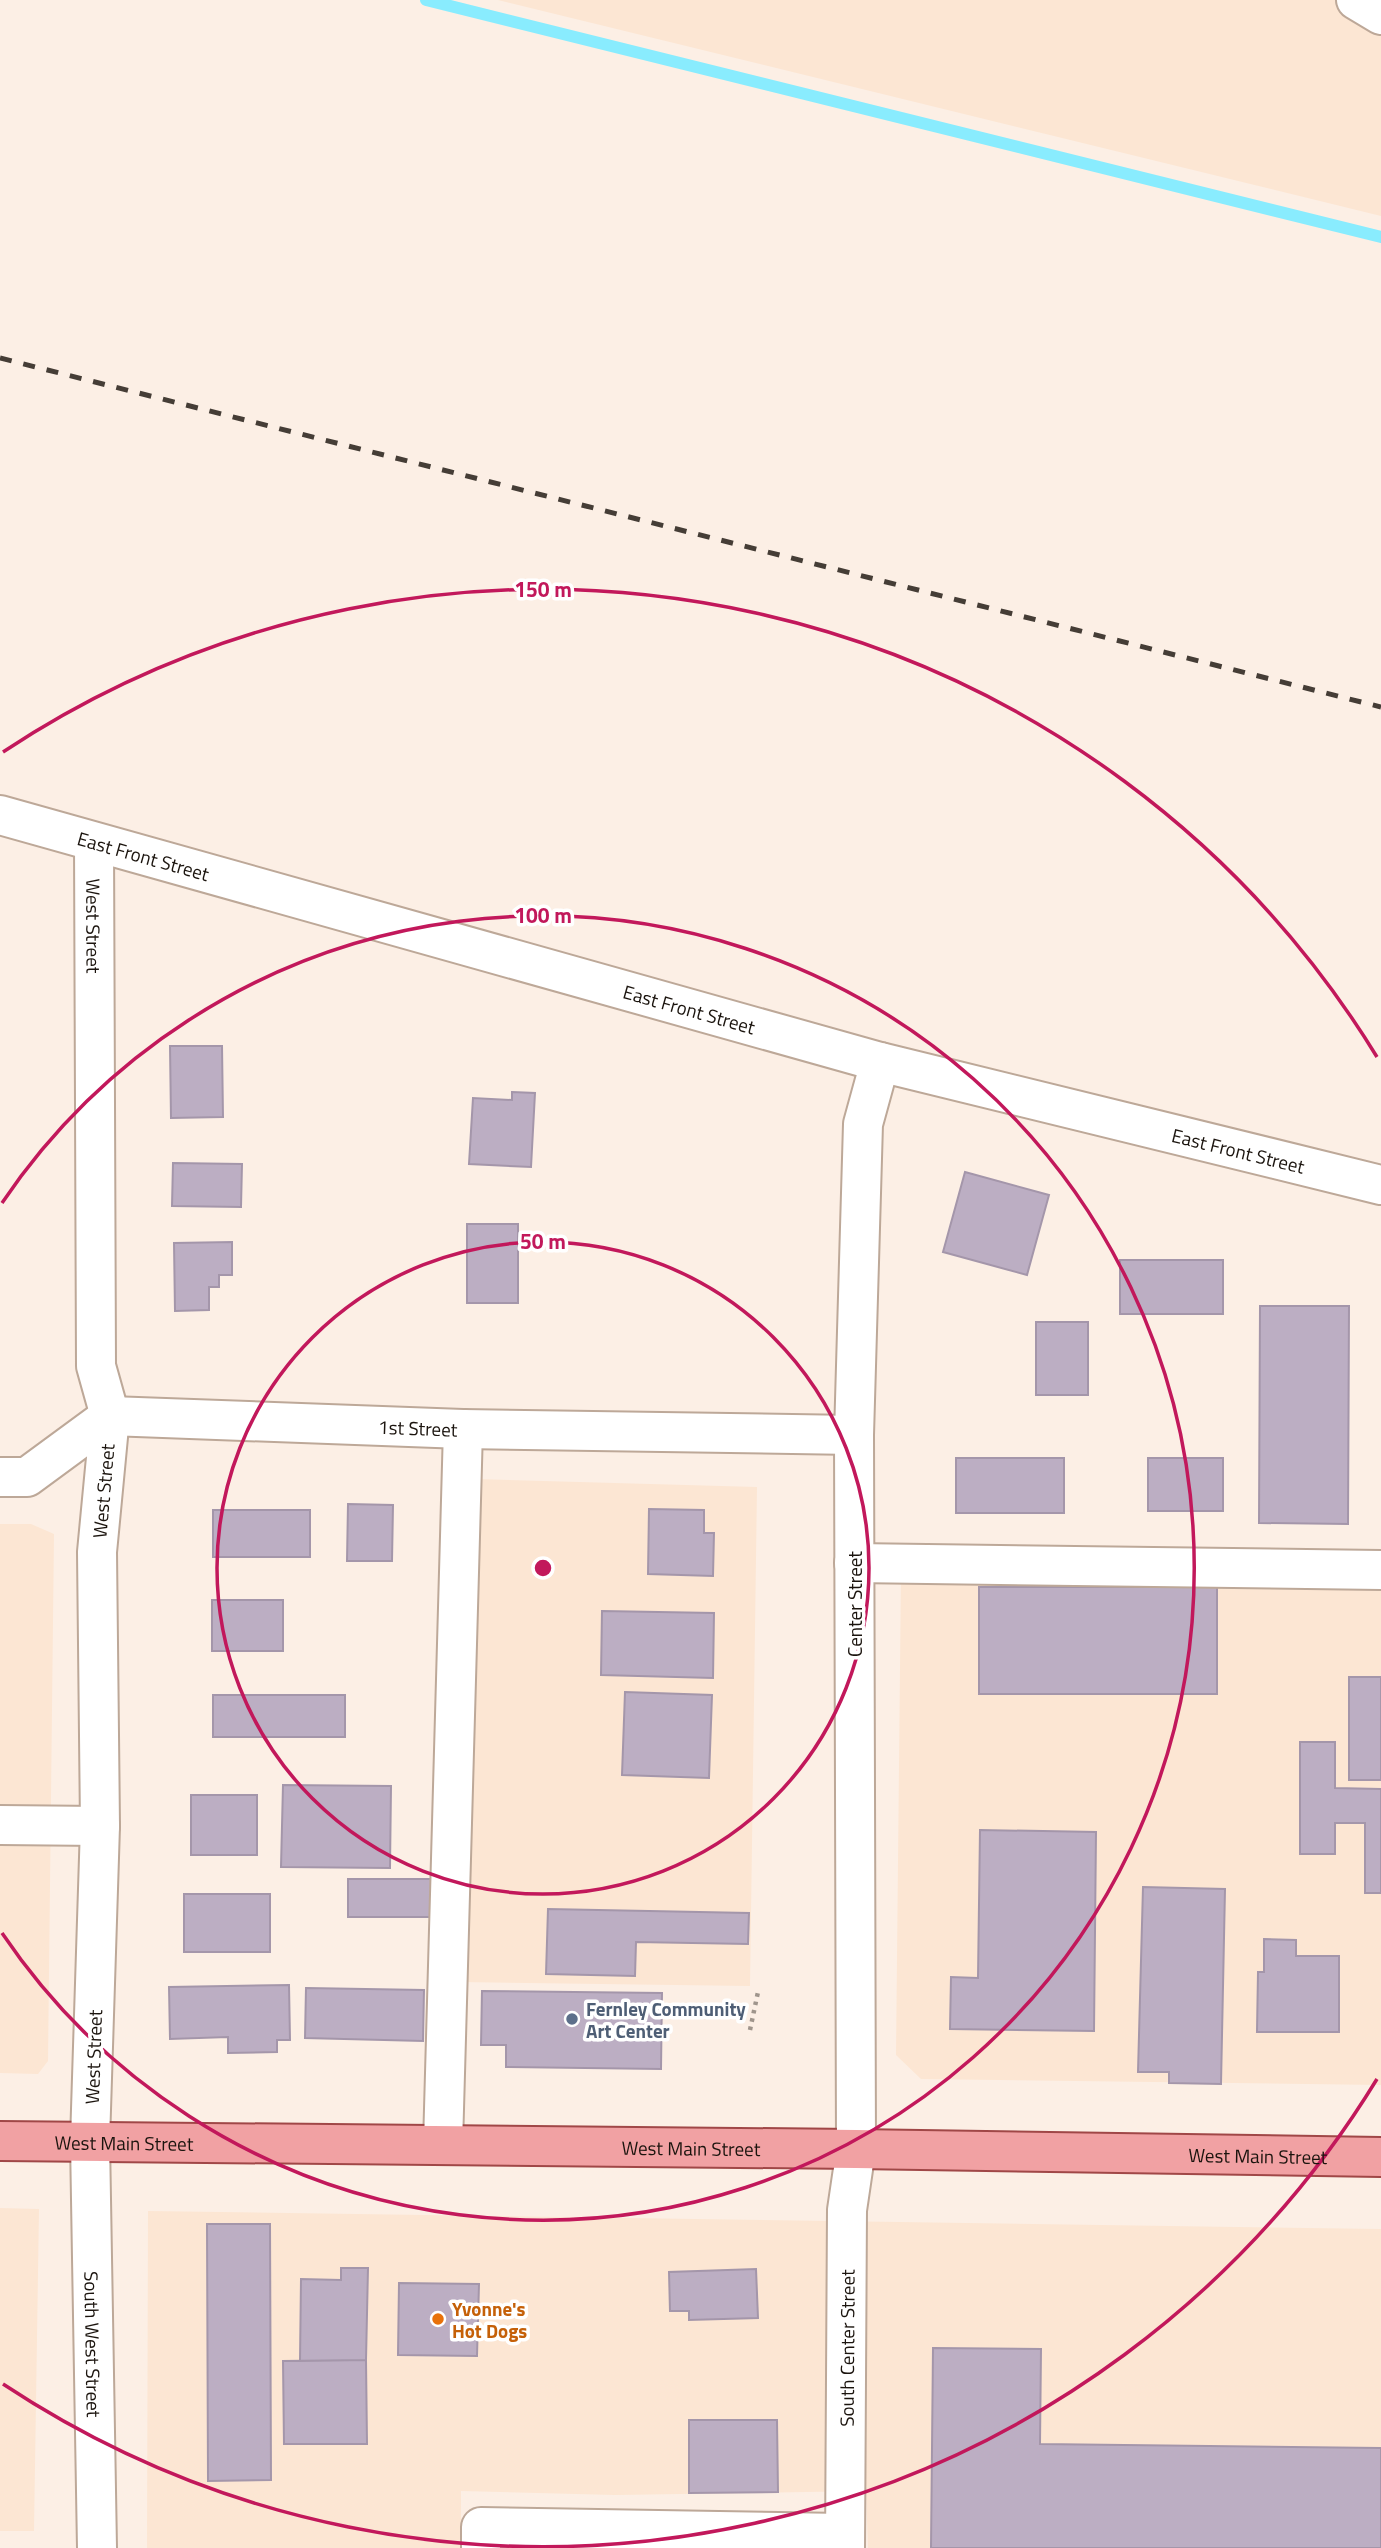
<svg xmlns="http://www.w3.org/2000/svg" width="1381" height="2548" viewBox="0 0 1381 2548" font-family="'Titillium Web',sans-serif">
	<style>
		.built { fill: #fce6d3 }
		.lines { fill: none; stroke-linecap: round; stroke-linejoin: round }
		.stream { stroke: #89ecfe; stroke-width: 12 }
		.building { fill: #bcaec3; stroke: #a496aa; stroke-width: 2 }
		.minor-casing { stroke: #bda898; stroke-width: 42 }
		.major-casing { stroke: #a04747; stroke-width: 42 }
		.path { stroke: #9f958c; stroke-width: 4.5; stroke-dasharray: 3.5 5; stroke-linecap: butt }
		.minor { stroke: #fff; stroke-width: 38 }
		.major { stroke: #f1a1a3; stroke-width: 38 }
		.rail { stroke: #453d36; stroke-width: 5; stroke-dasharray: 12 12; stroke-linecap: butt }
		.ring { fill: none; stroke: #c2185b; stroke-width: 3.5 }
		.service-dot { fill: #5c6f8a; stroke: #fff; stroke-width: 2.5 }
		.food-dot { fill: #e8710a; stroke: #fff; stroke-width: 2.5 }
		.labels { text-anchor: middle; dominant-baseline: central; stroke-width: 7; stroke-linejoin: round; paint-order: stroke }
		.street-label { font-size: 19px; fill: #1b140e; stroke: #fff }
		.service-label { font-size: 19px; font-weight: bold; fill: #4e5e75; stroke: #fff; text-anchor: start }
		.food-label { font-size: 19px; font-weight: bold; fill: #c56008; stroke: #fff; text-anchor: start }
		.centre { fill: #c2185b; stroke: #fff; stroke-width: 3.5 }
		.ring-label { font-size: 21px; text-anchor: middle; font-weight: bold; fill: #c2185b; stroke: #fff; stroke-width: 7; stroke-linejoin: round; paint-order: stroke }
	</style>
	<rect width="100%" height="100%" fill="#fcefe5"/>
	<path class="built" d="M498,0h883v216z
		M476,1479l281,8 -7,499 -290,-4z
		M0,1524h31l23,10 -6,527 -10,13 -38,-1z
		M901,1573l480,5v507l-460,-6 -25,-24z
		M0,2208l39,1 -5,322h-34z
		M148,2211l1233,18v319h-513l-2,-57 -251,4 -154,-4v57h-314z"/>
	<g class="lines">
		<path class="stream" d="M426,0l955,237"/>
	</g>
	<path class="building" d="M170,1046h52l1,71 -52,1z
		M512,1092l23,1 -4,74 -62,-3 4,-66 39,2z
		M173,1163l69,1 -1,43 -69,-1z
		M965,1172l84,23 -22,80 -84,-23z
		M467,1224h51v79h-51z
		M232,1242v33h-13v12h-10v23l-34,1 -1,-68z
		M1120,1260h103v54h-103z
		M1260,1306h89l-1,218 -89,-1z
		M1036,1322h52v73h-52z
		M956,1458h108v55h-108z
		M1148,1458h75v53h-75z
		M348,1504l45,1 -1,56h-45z
		M649,1509l55,1v23h10l-1,43 -65,-2z
		M213,1510h97v47h-97z
		M979,1587h238v107h-238z
		M212,1600h71v51h-71z
		M602,1611l112,2 -1,65 -112,-3z
		M1349,1677h32v103h-32z
		M625,1692l87,3 -3,83 -87,-3z
		M213,1695h132v42h-132z
		M1300,1742h35v46l46,1v104h-16v-70h-30v31h-35z
		M283,1785l108,1 -1,82 -109,-1z
		M191,1795h66v60h-66z
		M980,1830l116,2 -2,199 -144,-2 1,-52 27,1z
		M348,1879h87v38h-87z
		M1143,1887l82,2 -4,195 -52,-1v-11h-31z
		M184,1894h86v58h-86z
		M548,1909l201,4 -1,31 -112,-2 -1,34 -89,-2z
		M1264,1939l32,1v16h43v76h-82l1,-60h6z
		M289,1985l1,55h-13v12l-49,1v-16l-58,2 -1,-52z
		M306,1988l118,2 -1,51 -118,-3z
		M482,1991l180,2 -1,76 -155,-2v-22h-25z
		M207,2224h63l1,256 -63,1z
		M341,2268h27l-2,92 -66,1 1,-82 40,1z
		M756,2269l2,49 -69,2v-9h-19l-1,-39z
		M399,2283l80,1 -2,72 -79,-1z
		M933,2348l108,1 -1,95 341,4v100h-450z
		M366,2360l1,84h-83l-1,-83z
		M689,2420h88l1,72 -89,1z"/>
	<g class="lines">
		<defs>
			<g id="minor">
				<path d="M1356,0l25,15"/>
				<path id="s1" d="M0,815l880,247 501,123"/>
				<path id="s2" d="M94,842l2,524 14,50 -13,136 3,274 -10,315 7,407"/>
				<path id="s3" d="M0,1477h27l83,-61 353,13 391,6"/>
				<path d="M854,1563l527,7"/>
				<path d="M0,1825l100,1"/>
				<path d="M443,2145l20,-716"/>
				<path d="M481,2548v-21l364,6"/>
				<path id="s4" d="M845,2548l2,-338 9,-61 -2,-714 9,-311 17,-62"/>
			</g>
			<g id="major">
				<path id="s5" d="M0,2141l856,8 525,8"/>
			</g>
		</defs>
		<use href="#minor" class="minor-casing"/>
		<use href="#major" class="major-casing"/>
		<path class="path" d="M750,2030l8,-38"/>
		<use href="#minor" class="minor"/>
		<use href="#major" class="major"/>
		<path class="rail" d="M0,358l1381,349"/>
	</g>
	<g class="ring">
		<circle cx="543" cy="1568" r="326"/>
		<path d="M2 1203A652 652 0 1 1 2 1933"/>
		<path d="M1377 2079A978 978 0 0 1 3 2384M3 752A978 978 0 0 1 1377 1057"/>
	</g>
	<circle class="service-dot" cx="572" cy="2019" r="7"/>
	<circle class="food-dot" cx="438" cy="2319" r="7"/>
	<g class="labels">
		<g class="street-label">
			<text stroke="none"><textPath href="#s1" startOffset="149">East Front Street</textPath></text>
			<text stroke="none"><textPath href="#s2" startOffset="84">West Street</textPath></text>
			<text stroke="none"><textPath href="#s1" startOffset="716">East Front Street</textPath></text>
			<text stroke="none"><textPath href="#s1" startOffset="1283">East Front Street</textPath></text>
			<text stroke="none"><textPath href="#s3" startOffset="438">1st Street</textPath></text>
			<text transform="translate(103 1491) rotate(-85)">West Street</text>
			<text transform="translate(854 1604) rotate(-90)">Center Street</text>
			<text transform="translate(93 2057) rotate(-88)">West Street</text>
			<text stroke="none"><textPath href="#s5" startOffset="124">West Main Street</textPath></text>
			<text stroke="none"><textPath href="#s5" startOffset="691">West Main Street</textPath></text>
			<text stroke="none"><textPath href="#s5" startOffset="1258">West Main Street</textPath></text>
			<text stroke="none"><textPath href="#s2" startOffset="1505">South West Street</textPath></text>
			<text stroke="none"><textPath href="#s4" startOffset="200">South Center Street</textPath></text>
		</g>
		<g class="service-label">
			<text x="586" y="2008">Fernley Community<tspan x="586" dy="22">Art Center</tspan></text>
		</g>
		<g class="food-label">
			<text x="452" y="2308">Yvonne's<tspan x="452" dy="22">Hot Dogs</tspan></text>
		</g>
	</g>
	<circle cx="543" cy="1568" r="10" class="centre"/>
	<g class="ring-label">
		<text x="543" y="597">150 m</text>
		<text x="543" y="923">100 m</text>
		<text x="543" y="1249">50 m</text>
	</g>
</svg>
